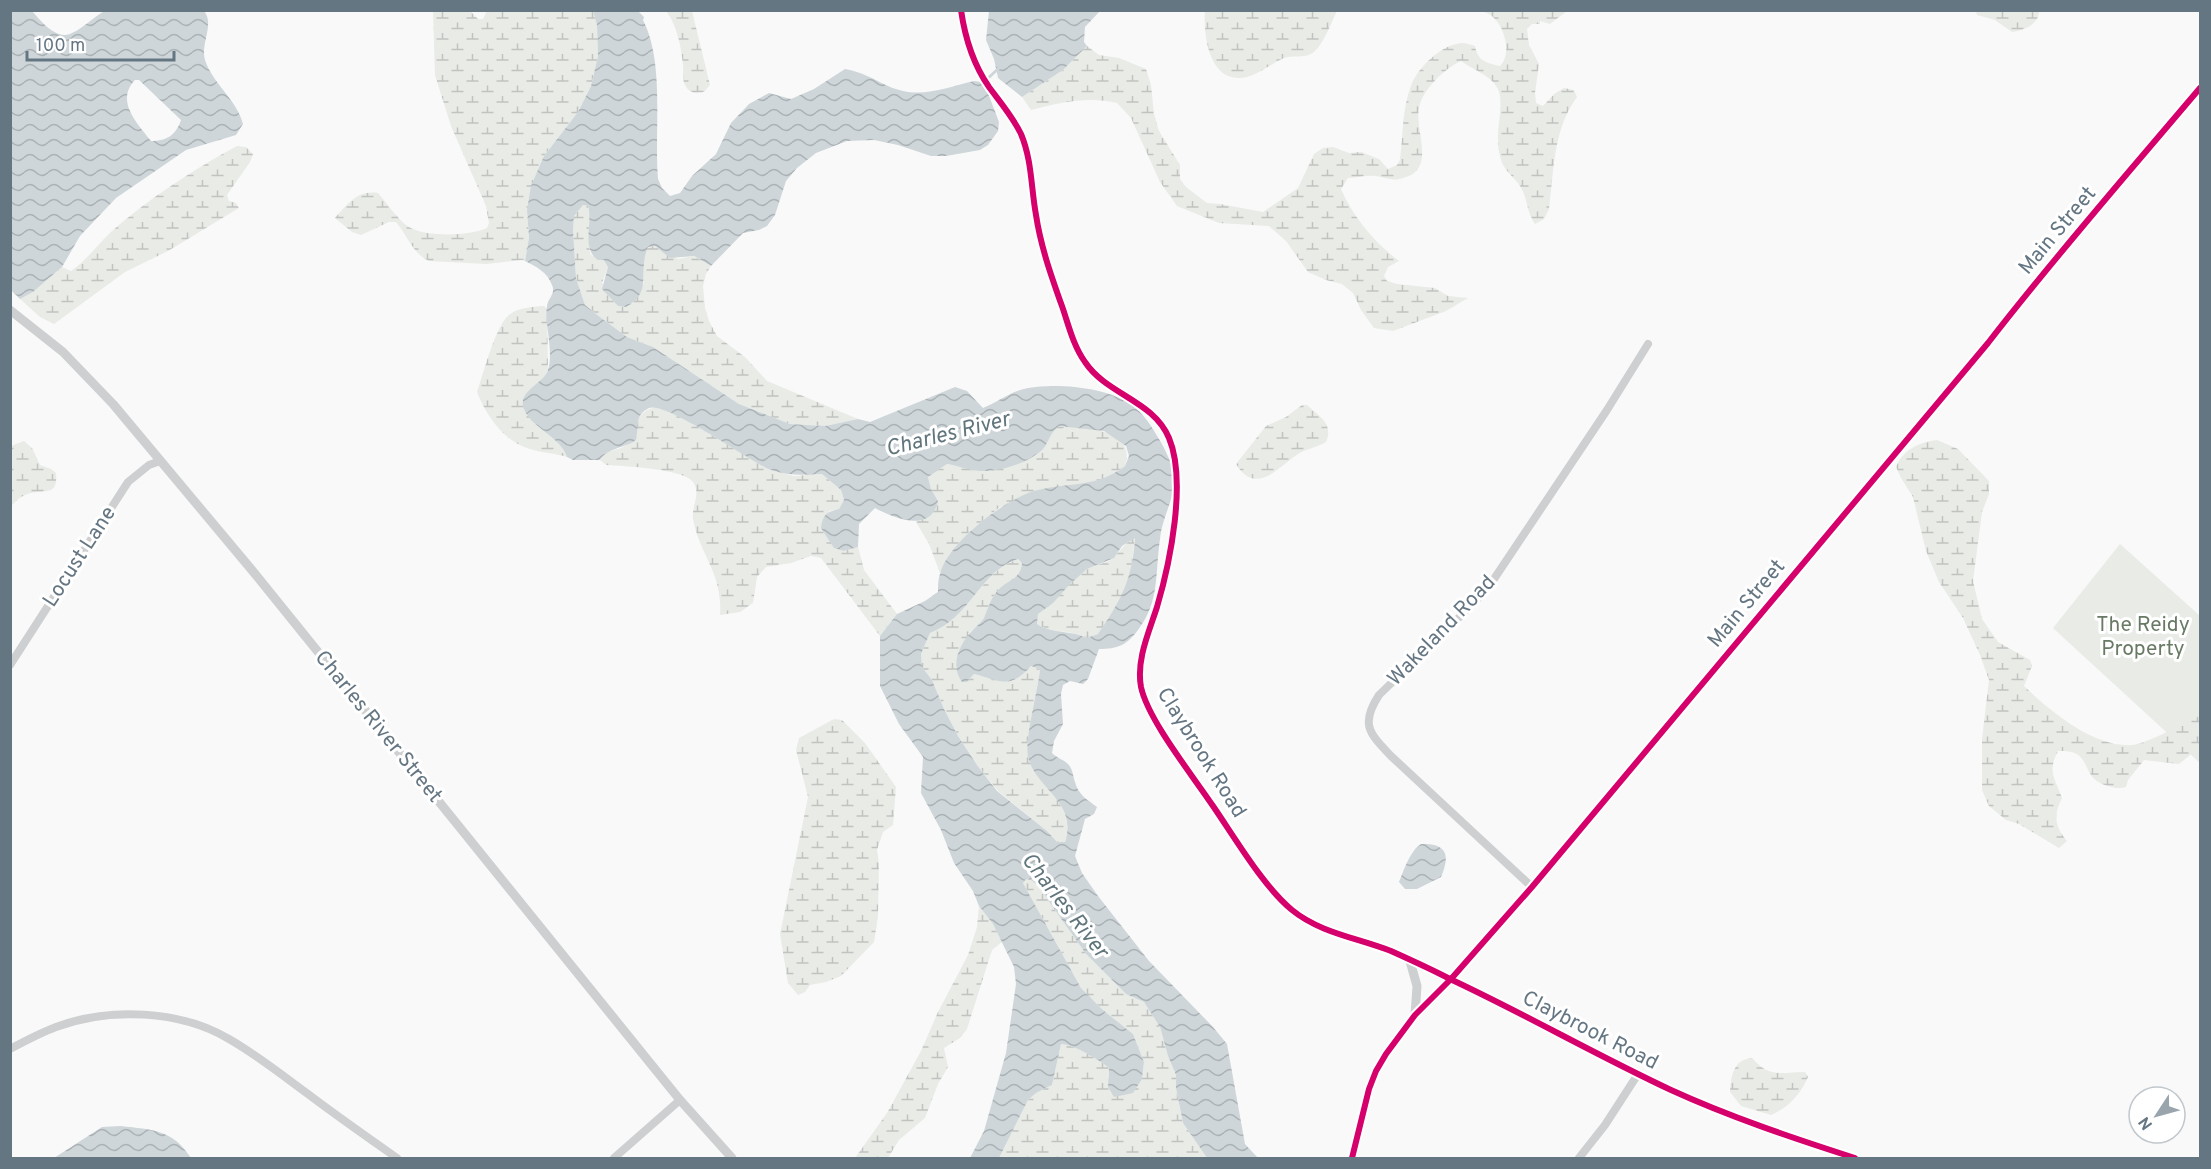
<svg xmlns="http://www.w3.org/2000/svg" width="2211" height="1169" viewBox="0 0 2211 1169" font-family="Overpass,sans-serif">
	<style>
		.green { fill: #e8ebe6 }
		.wetland { fill: url(#wetland-marsh) }
		.water { fill: url(#water-waves); fill-rule: evenodd }
		.lines { fill: none; stroke-linecap: round; stroke-linejoin: round }
		.stream { stroke: #ced6d9; stroke-width: 3 }
		.minor { stroke: #cecfd0; stroke-width: 8 }
		.tertiary { stroke: #cecfd0; stroke-width: 9 }
		.cycleway-casing { stroke: #fff; stroke-width: 10 }
		.cycleway { stroke: #d6006c; stroke-width: 6 }
		.labels { text-anchor: middle; dominant-baseline: central; stroke-width: 6; stroke-linejoin: round; paint-order: stroke }
		.street-label { font-size: 21px; fill: #657683; stroke: #fff }
		.park-label { font-size: 21px; fill: #687a64; stroke: #fff }
		.water-label { font-size: 22px; font-style: italic; fill: #60757c; stroke: #fff }
	</style>
	<defs>
		<pattern id="wetland-marsh" width="20" height="14" patternUnits="userSpaceOnUse" patternTransform="scale(1.5)"><rect width="20" height="14" fill="#e8ebe6"/><path d="M1 5h8M5 5V1M11 12h8M15 12V8" fill="none" stroke="#c0c3c0"/></pattern>
		<pattern id="water-waves" width="16" height="10" patternUnits="userSpaceOnUse" patternTransform="scale(1.5)"><rect width="16" height="10" fill="#ced6d9"/><path d="M0 5q4-4 8 0t8 0" fill="none" stroke="#abb2b5"/></pattern>
	</defs>
	<rect width="100%" height="100%" fill="#f9f9f9"/>
	<path class="green" d="M2120,544l80,72v147l-147,-135z"/>
	<path class="wetland" d="M433,11h37l8,8h5l4,-8h106l4,14 1,31 -7,30 -13,26 -34,44 -17,54 2,28 -4,23 -3,-1 -35,4 -58,-3c-16,-7 -22,-26 -33,-39h-7l-28,13 -9,-3 -17,-14c13,-14 22,-28 43,-25 9,10 17,23 28,32 16,13 63,11 81,3l2,-5 -3,-17 -35,-80 -16,-51z
		M666,11h26l18,74 -6,7c-7,1 -13,2 -17,-4 -6,-7 -3,-15 -4,-23 -2,-19 -6,-40 -17,-54z
		M1205,11v-1l132,1c-6,12 -12,30 -22,40 -9,9 -21,3 -31,7 -13,6 -23,15 -37,19 -37,9 -44,-40 -42,-66z
		M1480,11h87l-17,13 -10,-3v3h-8l-5,5 2,16 10,19 -4,29 1,10 7,3 11,-12 10,-6 10,2 3,7c-24,32 -23,74 -28,112l-5,10 -9,5c-7,-10 -7,-19 -11,-30 -5,-13 -12,-16 -19,-26 -5,-7 -7,-19 -7,-27 -1,-15 6,-38 0,-52 -6,-13 -26,-20 -37,-28 -16,7 -39,29 -42,47 -5,24 20,64 -20,71 -8,2 -15,-2 -23,-3 -9,-1 -19,2 -28,2l-7,11c12,28 34,54 58,72l-11,6 -4,9 3,5 10,3 38,4 13,8 20,2 -22,13 -53,20 -19,-3 -13,-18 -8,-17 -11,-9 -16,-4 -18,-8 -22,-31 -17,-15 -50,-3 -42,-17 -17,-24 -29,-64 -14,-15c-30,-7 -57,0 -86,7l-9,-13 41,-27 24,-24 12,9 20,3 27,11 5,16 3,29 5,17 21,34v14l6,8 21,16 13,1 43,8 35,-24 16,-34 9,-6 10,-1 16,6 12,-1 18,7 9,10 9,-4 3,-5c3,-24 2,-51 11,-74 6,-18 31,-42 51,-43 4,0 9,2 13,3 3,15 11,17 25,20 12,-12 5,-38 -7,-49 -3,-3 -8,-5 -13,-6z
		M2039,11c0,13 -14,19 -27,21l-17,-12 -18,-5 -1,-4z
		M237,146l9,1 7,7 -3,8 -23,33 2,6 7,2 3,5 -71,43 -43,21 -71,52 -14,-7 -20,-18 13,-7 29,-25 9,4c16,-11 26,-26 40,-39 36,-32 83,-63 126,-86z
		M583,205l5,1c4,17 -2,33 3,49l16,7 1,5 -6,16 16,23 8,1 7,-4 11,-20 -1,-26 5,-10 6,-1 24,13 15,-3 18,10 -5,8 -3,12 2,22 4,13 8,15 28,21 22,24 91,38 -33,7 -35,-2 -51,-20 -86,-57 -26,-10 -27,-20 -15,-12 -9,-27 -3,-48 1,-14z
		M544,306l3,3 1,60 -4,10 -18,15 25,41 13,14 3,8c-12,-4 -25,-4 -37,-8 -26,-7 -44,-34 -53,-57 6,-17 19,-68 32,-77 10,-8 23,-8 35,-9z
		M1302,405h5c12,11 27,19 19,37 -10,6 -22,7 -31,14 -19,14 -40,39 -59,8l30,-38 20,-9z
		M659,407l25,12 87,51 23,6 28,-2 19,16 3,10 -5,9 -10,2 15,40 14,-4 6,23 33,44 -17,22 -59,-78 -10,-2 -20,7 -25,4 -9,10 -4,26 -13,9 -20,3c3,-42 -20,-59 -27,-96 -2,-13 10,-28 -2,-39 -12,-11 -66,-14 -85,-15l-6,-5c5,-9 12,-9 21,-12 6,-2 11,-8 16,-13 -2,-16 5,-27 22,-28z
		M1059,426c26,2 78,2 66,40l-18,12 -107,29 -30,24 -21,24 -9,18 -11,-29 -13,-22 16,-8 6,-13 -7,-12 -3,-12 19,-13 31,7h12l57,-27 4,-12z
		M1937,440l21,9 31,32v13l-7,18 -9,69 9,38 16,23 32,18 2,6 -8,20c26,25 70,62 108,59 18,-2 50,-22 68,-29v31l-21,17 -35,-4 -16,20 -2,7c-7,2 -11,1 -18,-1 -31,-8 -12,-37 -50,-35 -11,21 -3,27 4,47 -9,17 -7,29 5,43l-8,7 -40,-24 -13,-4 -17,-14 -7,-16v-51l7,-59 -9,-25 -17,-37 -24,-36 -13,-31 -13,-54 -12,-19 -5,-11c7,-17 23,-25 41,-27z
		M24,441l8,7 8,17 11,4 5,4c2,22 -9,17 -25,20 -9,2 -14,7 -20,13v-60z
		M1135,537l-5,41 -12,27 -20,29 -11,4c-16,-9 -35,-4 -50,-14l1,-10c18,-13 30,-32 48,-44 8,-6 23,-6 29,-14 9,-9 8,-11 20,-19z
		M1018,559l4,4v7l-5,7 -18,12 -16,31 -13,12 -3,50 7,-8c27,7 36,16 57,-8l9,3c-2,17 -16,77 -12,87 11,31 49,49 37,86h-8l-10,-11 -49,-40 -21,-26 -19,-29 -14,-27 -12,-29 -10,-13 -1,-13 9,-21c39,-15 51,-62 88,-74z
		M834,719l8,1 23,23 31,44 -3,38 -10,7 -6,18 2,14 -1,52 -4,26 -33,34 -15,6 -16,3 -5,7 -7,3 -10,-12 -8,-49 28,-137 -12,-47 3,-12z
		M1026,879l5,1 7,6 48,68 40,40 18,8 16,25 8,29 8,19v13l7,35 24,35h-208l29,-58 8,-7 16,-8 9,-41c12,0 39,16 48,24l-1,11h34l2,-17 -11,-28 -30,-24 -22,-22 -58,-105z
		M979,906l14,18 9,18 -10,8 -25,79 -7,9 -16,10 4,19 -10,17 -13,34 -26,22 -11,18h-33l32,-45 34,-62 17,-39 30,-57 9,-28z
		M1752,1058c18,21 30,14 53,14l3,5c-8,18 -19,30 -37,38l-30,-9 -11,-14c1,-15 3,-33 22,-34z"/>
	<path class="water" d="M10,11h22c8,9 19,23 32,24 11,1 29,-18 39,-23 7,-4 87,-2 101,-1 11,13 -4,33 1,49 8,24 32,40 38,64l-7,11 -50,15 -70,48 -36,38 -18,31 -29,25 -13,7 -10,-10zM135,80h4l42,40c-5,15 -14,21 -30,21 -14,-18 -36,-40 -16,-61z
		M593,11h45l6,6 -1,3c22,43 11,110 15,159l4,9 8,8 10,-3 12,-17 24,-22 15,-31 18,-19 20,-11 22,6 23,-10 31,-20c17,3 28,10 43,17 31,14 56,2 86,-5l7,1 5,6 13,34 -1,9 -10,14 -8,5 -34,6h-15l-33,-11 -24,-5 -27,1 -31,12 -19,15 -11,13 -11,34 -8,11 -8,4 -16,3 -32,33 -17,-10 -24,2 -15,-12 -7,1c-11,24 6,45 -22,60l-8,-1 -16,-17 6,-22 -4,-7h-6c-17,-12 -5,-36 -10,-54l-5,-1 -9,11 -1,14 3,48 9,27 15,12 27,20 26,10 86,57 51,20 35,2 33,-7 12,3 85,-35 12,4 16,17c15,-6 28,-17 45,-20 29,-5 78,-1 102,16 13,8 22,23 29,35 6,10 14,26 15,38 1,22 -12,40 -14,62 -5,34 0,62 -22,91 -11,15 -20,19 -39,19l-11,30 -5,5 -13,-3 -7,4 -2,9 2,30 -9,17 -2,12c5,5 12,7 16,11 5,5 5,13 7,18 3,12 12,18 22,25l-3,7 -9,5 -10,37 7,17 16,23 51,65 64,66 14,17 18,100 13,14h-51l-24,-35 -7,-35v-13l-8,-19 -8,-29 -16,-25 -18,-8 -40,-40 -48,-68 -7,-6 -5,-1 -3,4 58,105 22,22 30,24 11,28 -2,17 -9,14 -19,4 -6,-10 1,-19c-9,-8 -36,-24 -48,-24l-9,41 -16,8 -8,7 -29,58h-29l14,-27 22,-78 10,-69 -2,-17 -21,-43 -14,-18 -6,-15 -19,-28 -13,-33 -20,-37 2,-36 -24,-33 -19,-38v-50l17,-22 28,-13 13,-9c0,-6 0,-13 2,-18 8,-32 67,-77 98,-84 33,-8 58,-2 87,-24l4,-10 -3,-10 -22,-15 -45,-5c-12,9 -9,20 -22,28 -15,11 -40,18 -58,17 -11,-1 -21,-5 -32,-7l-19,13 3,12 7,12c-7,33 -44,17 -63,7l-16,16 -1,23 -14,4 -10,-3 -13,-20c2,-13 5,-16 18,-19l5,-9 -3,-10 -19,-16c-18,1 -34,2 -51,-4 -22,-9 -105,-69 -122,-62 -15,7 -10,20 -13,32 -11,8 -29,8 -36,20h-27l-6,-3c-7,-22 -39,-30 -44,-51 -3,-16 21,-23 25,-36 6,-20 -4,-47 -1,-64 1,-8 9,-12 5,-21 -5,-13 -15,-18 -27,-24l4,-23 -2,-28 4,-24 13,-30 34,-44 13,-26 7,-30 -1,-31zM1135,538c-3,43 -14,62 -37,96l-11,4c-16,-8 -35,-4 -50,-14l1,-10 15,-11 17,-19 17,-15 27,-11 8,-12zM1018,559l4,4c-1,16 -13,16 -23,26 -8,8 -11,20 -15,29 -3,5 -9,9 -13,14 -12,13 -21,34 -9,50h5l7,-8c27,7 36,16 57,-8l9,3c-2,21 -16,72 -12,88 8,32 50,45 37,85h-8l-10,-11 -50,-40 -20,-26 -19,-29 -14,-27 -12,-29 -10,-13 -1,-13 9,-21c40,-15 51,-63 88,-74z
		M989,11v-1l111,1 -15,16 -1,15 3,4 -24,24 -41,27 -24,-19 -4,-19 -8,-19z
		M1421,844c27,-1 29,12 20,33l-24,12h-12l-6,-7c5,-12 11,-31 22,-38z
		M121,1126c32,4 51,3 70,32h-137l48,-31z"/>
	<g class="lines">
		<path class="stream" d="M986,80l13,-12"/>
		<path class="minor" d="M961,10c4,28 12,54 28,77 11,15 24,30 32,47 11,26 10,54 15,81 5,33 16,63 27,94 6,18 11,38 22,53 22,33 68,38 84,76 18,43 1,125 -12,169 -8,25 -21,53 -16,80 7,33 52,89 72,119 22,32 50,80 79,104 28,23 66,28 99,41 20,9 40,18 59,28 75,35 146,76 221,111 59,27 122,48 184,68
			M10,665l118,-183 21,-17 11,-4
			M1532,887l-141,-131c-22,-23 -31,-32 -12,-61l96,-93 17,-20 115,-172 41,-66
			M10,1049c15,-8 30,-16 46,-22 53,-20 124,-17 173,12 28,16 53,36 79,55 29,22 59,43 89,64
			M614,1158l66,-58
			M1579,1158l26,-33 33,-51"/>
		<path class="tertiary" d="M10,310l53,42 50,52 138,165 429,531 52,58
			M1410,961l7,25 -2,29
			M1352,1158l17,-69 7,-18 10,-17 29,-39 36,-36 81,-92 456,-544c68,-88 141,-171 212,-255"/>
		<defs>
			<path id="cycleway" d="M961,10c4,28 12,54 28,77 11,15 24,30 32,47 11,26 10,54 15,81 5,33 16,63 27,94 6,18 11,38 22,53 22,33 68,38 84,76 18,43 1,125 -12,169 -8,25 -21,53 -16,80 7,33 52,89 72,119 22,32 50,80 79,104 28,23 66,28 99,41 20,9 40,18 59,28 75,35 146,76 221,111 59,27 122,48 184,68
				M1352,1158l17,-69 7,-18 10,-17 29,-39 36,-36 81,-92 456,-544c68,-88 141,-171 212,-255"/>
		</defs>
		<use href="#cycleway" class="cycleway-casing"/>
		<use href="#cycleway" class="cycleway"/>
	</g>
	<g class="labels">
		<g class="street-label">
			<text transform="translate(2058 231) rotate(-50)">Main Street</text>
			<text transform="translate(80 557) rotate(-57)">Locust Lane</text>
			<text transform="translate(1747 604) rotate(-50)">Main Street</text>
			<text transform="translate(1442 631) rotate(-46)">Wakeland Road</text>
			<text transform="translate(378 727) rotate(51)">Charles River Street</text>
			<text transform="translate(1201 753) rotate(58)">Claybrook Road</text>
			<text transform="translate(1590 1031) rotate(27)">Claybrook Road</text>
		</g>
		<g class="park-label">
			<text x="2143" y="625">The Reidy<tspan x="2143" dy="24">Property</tspan></text>
		</g>
		<g class="water-label">
			<text transform="translate(948 435) rotate(-14)">Charles River</text>
			<text transform="translate(1064 906) rotate(52)">Charles River</text>
		</g>
	</g>
	<rect width="2211" height="1169" fill="none" stroke="#657683" stroke-width="24"/>
	<g transform="translate(2157 1115) rotate(234)"><circle r="28" fill="#ffffff" stroke="#c1c8cd" stroke-width="1.5"/>
	<path d="M0-4.5L10 22L0 15L-10 22Z" fill="#99a4ac"/>
	<text y="-9" font-size="16" font-weight="bold" text-anchor="middle" fill="#657683">N</text>
	</g>
	<path d="M27 51v9h147v-9" fill="none" stroke="#657683" stroke-width="3"/>
	<text x="36" y="51" font-size="18" fill="#657683" stroke="#ffffff" stroke-width="4.5" paint-order="stroke">100 m</text>
</svg>
